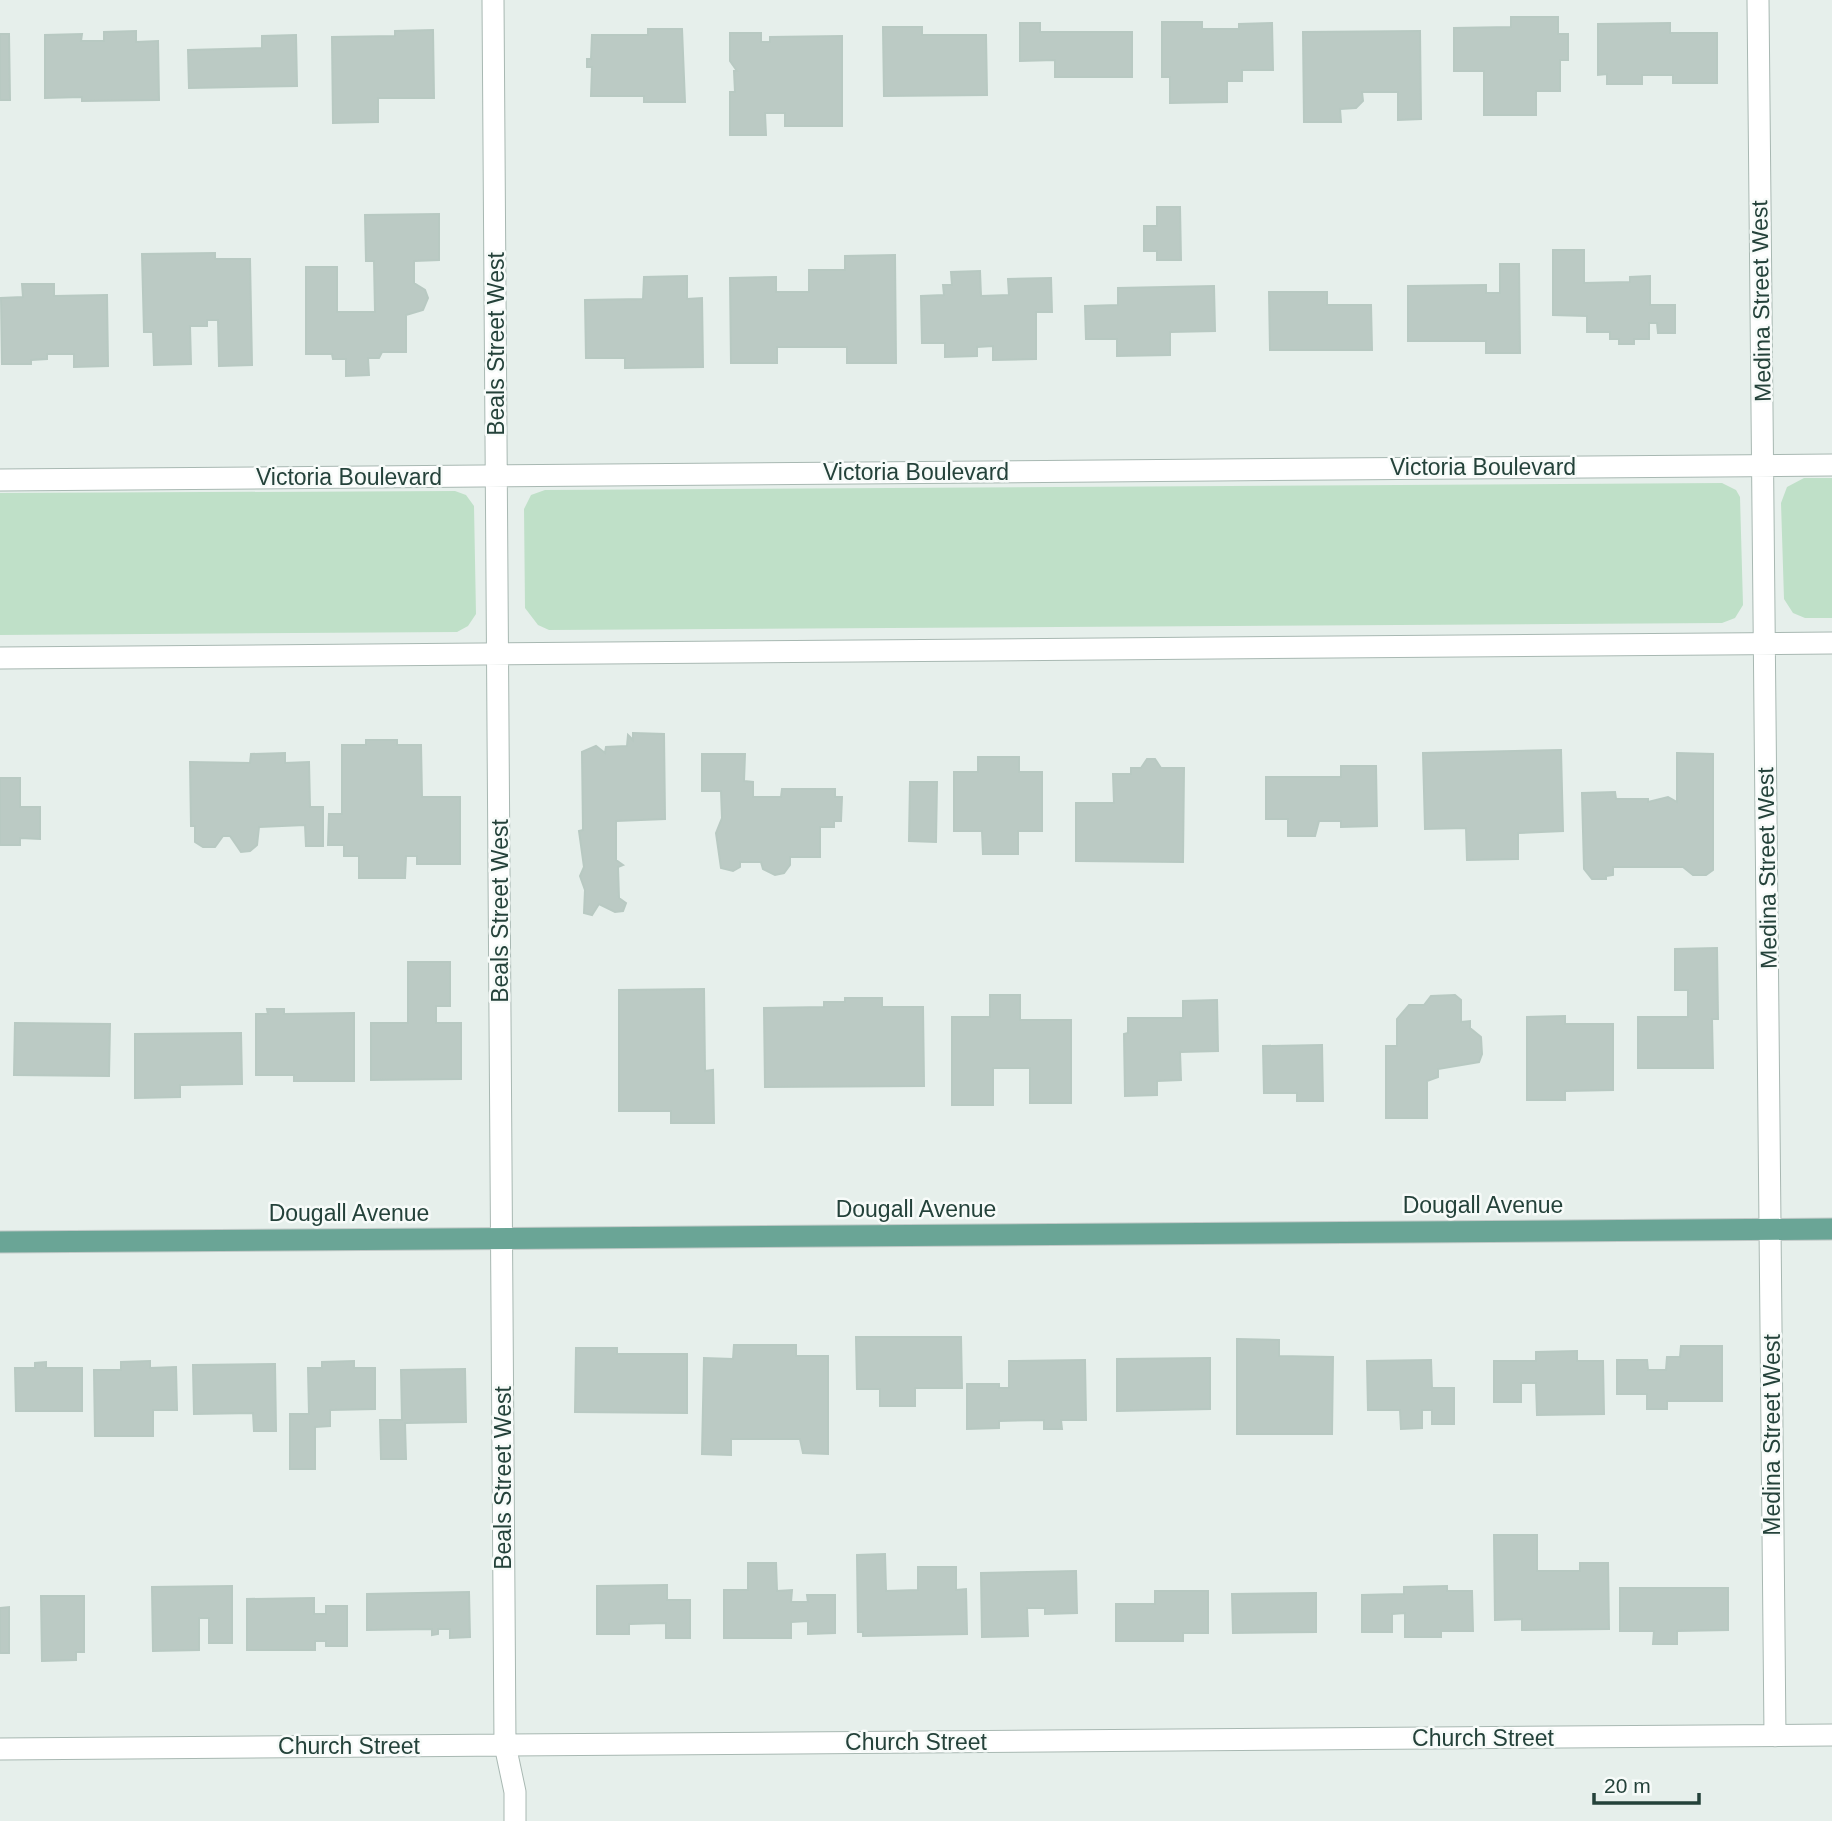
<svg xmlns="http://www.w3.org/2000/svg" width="1832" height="1821" viewBox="0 0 1832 1821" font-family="Arial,sans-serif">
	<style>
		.green { fill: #bfe0c8 }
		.building { fill: #bbcac4; stroke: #b8c9c2; stroke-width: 2 }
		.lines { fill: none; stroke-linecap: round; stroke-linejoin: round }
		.minor-casing { stroke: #a8b8b2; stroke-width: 23 }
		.major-casing { stroke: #c2cac8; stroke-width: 23 }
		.minor { stroke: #fff; stroke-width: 21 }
		.major { stroke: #6aa596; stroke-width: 21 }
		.labels { text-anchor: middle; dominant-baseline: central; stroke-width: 5; stroke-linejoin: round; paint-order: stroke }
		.street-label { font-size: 23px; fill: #24423a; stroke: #f7fbf9 }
	</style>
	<rect width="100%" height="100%" fill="#e6efeb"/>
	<path class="green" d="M1804,478h28v140h-27l-12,-5 -9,-14 -3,-96 6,-16z
		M1722,483l14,7 4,7 3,108 -8,13 -13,5 -1173,7 -11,-5 -13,-17 -1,-99 7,-14 14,-5z
		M455,491l11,4 8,11 2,108 -8,12 -11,6 -457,3v-142z"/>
	<path class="building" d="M1511,17h47v17h10v26h-8v31h-24v24h-52v-44h-30v-43l57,-1z
		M1162,22h40v7h37v-5l33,-1 1,47h-31v11h-15v21l-57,1v-26h-8z
		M1020,23h20v9h92v45h-77v-17l-35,1z
		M1670,23v10h47v50h-44v-8h-31v9h-35v-10l-9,1v-51z
		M883,27h39v8h64l1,60 -103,1z
		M648,29h34l3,73h-41v-6h-53l1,-29h-5v-8h4l1,-24h56z
		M433,30l1,68h-56v24l-45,1 -1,-86 63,-1v-5z
		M136,31v11l22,-1 1,59 -77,1v-4l-37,1v-63l37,-1 -1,7h23v-9z
		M1420,31l1,88 -23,1v-28h-36l1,9 -7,7 -16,1 1,13h-37l-1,-90z
		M730,33h31v9h9v-5l72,-1v90h-57v-13h-20l1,22h-36v-43h5l-1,-21h3l-7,-10z
		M0,34h9l1,66h-10z
		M296,35l1,51 -108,2 -1,-38 74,-2v-12z
		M1157,207h23l1,53h-24v-9h-13v-25h13z
		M439,214v46l-25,1v22l11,7 3,8 -5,12 -17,5v37h-24l-3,6h-11l1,17 -23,1v-17h-13l-1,-5h-26v-87h31v45h38l-1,-51h-8l-1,-46z
		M1553,250h31v33l46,-1v-5l20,-1v29h25v28h-17l-1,-10h-8v16h-15v5h-15v-5h-9v-7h-23v-16l-34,-1z
		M215,253v6h35l2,106 -33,1 -1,-46h-11v6h-17l1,38 -37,1 -1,-33h-9l-2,-78z
		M895,255l1,108h-49v-16h-70v16h-46l-1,-85 46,-1v15h33v-22h36v-14z
		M1500,264h19l1,89h-34v-12h-78v-55l78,-1v8h14z
		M980,271l1,25 28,-1 -1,-16 43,-1 1,34h-16v47l-43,1v-14l-16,1v9l-32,1v-14h-23l-1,-47 23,-1 -1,-10h9l-1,-13z
		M687,276v23l15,-1 1,69 -78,1v-10h-39l-1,-58 58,-1 1,-22z
		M22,284h32v12l53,-1 1,71 -34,1v-13h-27v5l-16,1v4h-29l-1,-66 22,-1z
		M1214,286l1,45 -45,1v23l-53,1v-17h-31l-1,-33 33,-1v-17z
		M1269,292h58v13h44l1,45h-102z
		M633,733l31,1 1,85 -49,2v39l7,5 -5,2 1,31 7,5 -3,8 -8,1 -16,-8 -7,11 -8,-2 1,-23 -5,-14 4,-9 -5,-36 4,-1 -1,-78 14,-6 9,7 1,-6 21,-1 1,-11 5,5z
		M366,740h31v5h24l1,52h38v67h-43v-8h-11l-1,22h-46v-22h-15v-11h-16l1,-31h13v-69h24z
		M1561,750l2,81 -45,2v26l-51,1 -1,-32 -41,1 -2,-76z
		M285,753v10l24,-1 1,45h13v39h-17l-1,-21 -46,2 -2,18 -7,6 -9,1 -11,-16h-7l-8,11h-12l-8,-5v-16h-4l-1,-64 60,1 1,-9z
		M1677,753l36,1v116l-7,5h-13l-10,-8h-70v8l-7,1v3h-14l-8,-10 -2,-76 33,-1 1,7h32v3l20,-5 9,5z
		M702,754h43l-1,27 9,1v15h28l1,-8h53v8h7l-1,24h-7v6h-14v30h-30v8l-6,8 -9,2 -12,-6 -2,-7h-21v5l-7,4 -12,-3 -5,-35 6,-15 -1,-27h-19z
		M978,757h41v15h23v59h-24v23h-35l-1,-23h-28v-59h24z
		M1147,759h8l6,9h23l-1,94 -107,-1v-58h38l-1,-29h18v-6h10z
		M1341,766h35l1,60 -36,1v-6h-22l-4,15h-27v-17h-22v-42h75z
		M0,778h20v29h20v32l-20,-1v7h-20z
		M910,782h27l-1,60 -27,-1z
		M1717,948l1,71h-6l1,49h-75v-51h50v-27h-13v-41z
		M408,962h42v44h-14v17h25v56l-90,1v-57h37z
		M704,989l1,82 8,-1 1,53h-43v-12h-52v-121z
		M990,995h30v25h51v83h-41v-35h-37v37h-41v-88h38z
		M1455,995l6,5v22l9,-1v7l11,9 1,17 -3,8 -41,7v8l-11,4v37h-41v-72h11v-27l12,-14h15l7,-9z
		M845,998h37v9h41l1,79 -159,1 -1,-79 60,-1v-5h21z
		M1217,1000l1,51 -38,1 1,28 -24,1v14l-32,1 -1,-62 4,-1v-15h55v-17z
		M267,1009h17v5l70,-1v68h-60v-6h-38v-61h12z
		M1565,1016v8h48v66l-48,1v9h-38v-83z
		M15,1023l95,1 -1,52 -95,-1z
		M241,1033l1,51 -62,1v12l-45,1v-64z
		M1322,1045l1,56h-26v-8h-33l-1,-47z
		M856,1337h105l1,51h-47v18h-35v-17h-23z
		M1237,1339l42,1v16l54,1 -1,77h-95z
		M734,1345h62v11h32v98l-25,-1 -3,-14h-69v16l-29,-1 2,-96 29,1z
		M1681,1346h41v55h-55v8h-20v-15h-30v-34h30l1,10h18l1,-13h13z
		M576,1348h41v6h70v59l-112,-1z
		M1577,1351v10h26l1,53 -67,1 -1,-32h-15v19h-27v-41h42v-9z
		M1210,1358v51l-93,2v-52z
		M1085,1360l1,60h-25l1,9h-18v-9l-45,1v7l-32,1v-45h32v4h10v-27z
		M1431,1360l1,28h22v36h-22v-14h-10v18l-21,1 -1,-19h-32l-1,-49z
		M150,1361v7l26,-1 1,43h-24v26h-58l-1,-66h27v-8z
		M354,1361v7h21v41l-45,1v16l-15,1v42h-25v-55h19l-1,-46h14v-6z
		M46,1362v6h36v43h-66l-1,-43h20v-5z
		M275,1364l1,67h-22l-1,-18 -59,1 -1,-49z
		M465,1369l1,53 -61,1 1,36h-25l-1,-39h22l-1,-50z
		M1494,1535h43v36h43v-8h28l1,66 -87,1v-11l-27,1z
		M885,1554l1,37 32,-1v-23h38v23l10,-1 1,45 -104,2v-4h-5l-1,-77z
		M748,1563h28l1,28 15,-1 -1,12h17l-1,-7h28v38l-27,1v-13l-17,1v16h-67v-48h24z
		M1076,1571l1,42 -32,1v-6h-18l1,28 -46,1 -1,-64z
		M667,1585v15h23v38h-24v-15l-37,1v10h-32v-48z
		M232,1586v57h-23v-25h-10v32l-46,1 -1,-64z
		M1447,1586v5h25l1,40h-32v6h-36v-24l-13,1v18h-30v-37l42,-1v-7z
		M1620,1588h108v42l-51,1v13h-24l1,-13h-34z
		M1155,1591h53v42h-25v8h-67v-37h39z
		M469,1592l1,45 -20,1v-9h-12v5l-6,1v-6l-65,1v-36z
		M1316,1593v39l-83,1 -1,-39z
		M41,1596h43v56h-8v8l-34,1z
		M314,1598v16h12v-8h21v40h-21v-5h-11v9h-68v-51z
		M9,1607v46h-9v-45z"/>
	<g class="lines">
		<defs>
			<path id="minor" d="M493,0l12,1745 10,47v29
				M1758,0l17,1736
				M0,480l1832,-15
				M0,658l1832,-15
				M0,1749l1832,-14"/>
			<path id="major" d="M0,1242l1832,-13"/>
		</defs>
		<use href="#minor" class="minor-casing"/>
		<use href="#major" class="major-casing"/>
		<use href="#minor" class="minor"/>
		<use href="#major" class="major"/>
	</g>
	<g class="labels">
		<g class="street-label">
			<text transform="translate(1761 301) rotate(-91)">Medina Street West</text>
			<text transform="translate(496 344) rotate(-90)">Beals Street West</text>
			<text x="1483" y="467">Victoria Boulevard</text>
			<text x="916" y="472">Victoria Boulevard</text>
			<text x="349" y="477">Victoria Boulevard</text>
			<text transform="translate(1767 868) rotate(-91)">Medina Street West</text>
			<text transform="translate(500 911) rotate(-90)">Beals Street West</text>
			<text x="1483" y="1205">Dougall Avenue</text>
			<text x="916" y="1209">Dougall Avenue</text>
			<text x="349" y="1213">Dougall Avenue</text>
			<text transform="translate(1772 1435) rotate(-90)">Medina Street West</text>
			<text transform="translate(503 1478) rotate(-90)">Beals Street West</text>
			<text x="1483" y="1738">Church Street</text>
			<text x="916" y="1742">Church Street</text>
			<text x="349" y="1746">Church Street</text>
		</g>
	</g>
	<path d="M1594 1793v10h105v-10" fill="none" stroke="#24423a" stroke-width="3.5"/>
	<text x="1604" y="1793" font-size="21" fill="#24423a" stroke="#f7fbf9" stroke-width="5" paint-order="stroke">20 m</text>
</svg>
